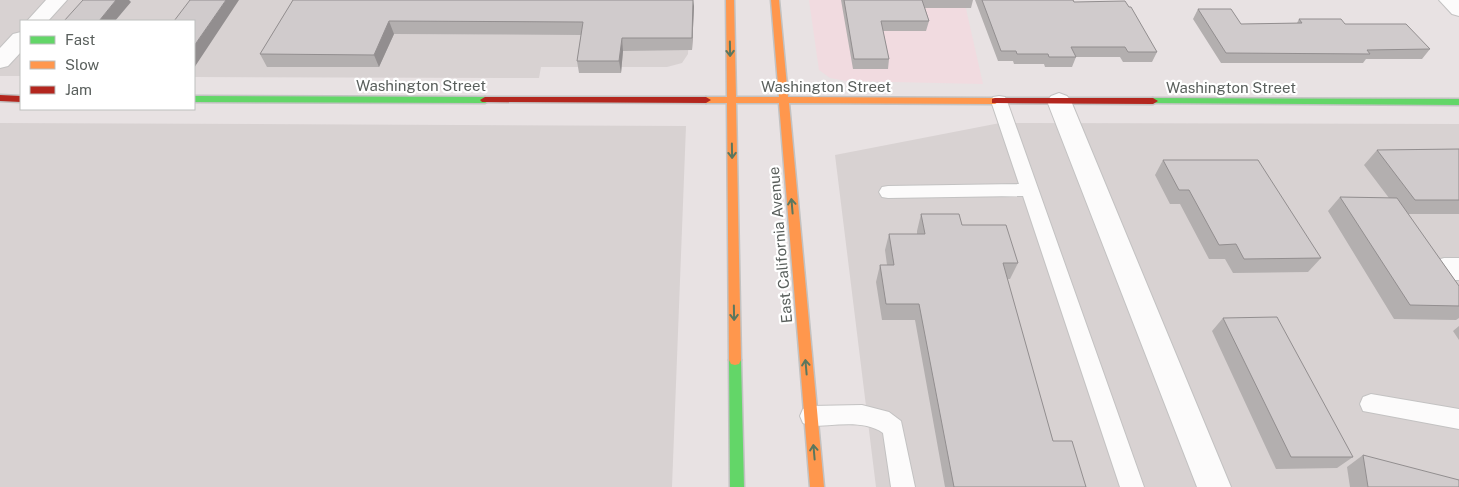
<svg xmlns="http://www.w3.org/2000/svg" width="1459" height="487" viewBox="0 0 1459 487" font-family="'Public Sans',sans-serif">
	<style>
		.commercial { fill: #f1dbe0 }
		.industrial { fill: #d8d2d2 }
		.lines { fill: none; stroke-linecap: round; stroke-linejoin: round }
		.lane-casing { stroke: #c3c2c2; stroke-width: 2 }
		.street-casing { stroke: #c3c2c2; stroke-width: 2 }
		.fast-casing { stroke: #c2c2c2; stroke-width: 3 }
		.slow-casing { stroke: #c2c2c2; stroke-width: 3 }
		.jam-casing { stroke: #c2c2c2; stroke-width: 3 }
		.lane { fill: #fcfbfb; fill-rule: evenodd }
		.street { fill: #fcfbfb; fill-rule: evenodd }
		.fast { fill: #63d668; fill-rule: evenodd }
		.slow { fill: #ff974d; fill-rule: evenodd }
		.jam { fill: #b3261e; fill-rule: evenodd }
		.wall { fill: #b3afaf }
		.shaded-wall { fill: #928e8f }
		.building { fill: #d0cbcc; stroke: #928e8f }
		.oneway { stroke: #5b775e }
		.labels { text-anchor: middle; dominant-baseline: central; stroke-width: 4.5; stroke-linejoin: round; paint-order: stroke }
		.street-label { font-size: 15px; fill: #595f5c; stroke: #fff }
	</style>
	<rect width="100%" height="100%" fill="#e8e2e3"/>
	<path class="commercial" d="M809,0h155l19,84 -137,-3 -16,-3 -11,-8z"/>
	<path class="industrial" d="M0,0h690l-2,54 -6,9 -15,4h-126l-2,11 -345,-1v-56h-173v55h-21z
		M0,123l686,3 -14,361h-672z
		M1000,123l459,1v363h-583l-41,-332z"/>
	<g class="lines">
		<defs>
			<path id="lane" d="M999,96l6,1 2,4 137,386h-24l-97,-291 -135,2 -6,-1 -3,-5 3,-5 6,-1 131,-2 -28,-83 2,-4z
				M1371,394l88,15v20l-96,-18 -3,-7 3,-7z
				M862,405l27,7 12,9 14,66h-24l-8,-54c-19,-14 -50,-7 -72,-7l-8,-3 -3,-7 3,-7 8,-3z"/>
			<path id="street" d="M46,0h21l-19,21h-21z
				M1439,0h20v16l-7,-2z
				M21,32v20l-13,14 -8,2v-20l13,-14z
				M1059,93l8,3 4,5 160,386h-34l-150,-386 4,-5z
				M1444,258h15v22h-15l-10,-3 -4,-8 4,-8z"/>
			<path id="fast" d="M194,96l291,1 5,3 -5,3 -291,-1z
				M1153,98l306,1v6l-309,-2v-4z
				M735,355l4,1 2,4 3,127h-14l-1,-127 2,-4z"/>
			<path id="slow" d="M726,0h8l2,97h43l-8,-97h8l9,97 207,1 5,3 -5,3 -206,-1 35,384h-14l-31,-384h-43l5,257 -2,4 -4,1 -4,-1 -2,-4 -2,-257h-21l-5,-3 5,-3h21z"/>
			<path id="jam" d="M0,95l21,1v6l-21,-1z
				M485,97h221l5,3 -5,3 -224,-1 -2,-2z
				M995,98h158l5,3 -5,3 -161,-1v-4z"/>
		</defs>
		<use href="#lane" class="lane-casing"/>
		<use href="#street" class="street-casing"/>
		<use href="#fast" class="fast-casing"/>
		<use href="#slow" class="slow-casing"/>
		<use href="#jam" class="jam-casing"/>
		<use href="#lane" class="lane"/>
		<use href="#street" class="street"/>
		<use href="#fast" class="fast"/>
		<use href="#slow" class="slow"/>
		<use href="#jam" class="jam"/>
	</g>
	<path class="wall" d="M293,0l401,6 -2,44 -69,1 -2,22h-42l-2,-12 4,-26 -187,-1 -15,33h-112l-7,-13z
		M841,0h132l-2,8h-46l4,13 -3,10h-43l6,28 -1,10h-35z
		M975,0h98l1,2 55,5 28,45 -5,10h-29l-3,-5h-44l-4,10h-27l-1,-3h-30l-1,-3h-15z
		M1198,9l43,15 56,-1 2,-4 46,5 85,25 -8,10h-56l-3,4h-142l-28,-44z
		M1459,149v65h-51l51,72v32l-3,2 -62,-1 -66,-108 12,-14 49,1 -25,-33 13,-15z
		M1163,160l158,98 -13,14 -75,1 -8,-14h-16l-29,-55h-10l-15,-29z
		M921,214l41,11 56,38 -8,16h-3l46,162 33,46h-141l-30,-167h-33l-6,-38 4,-17h7l-2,-15 4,-16h28v-3z
		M1223,318l130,139 -16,11 -61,1 -64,-138z
		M1459,326v14l-6,-9z
		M1363,455l96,32h-109l-3,-20z"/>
	<path class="shaded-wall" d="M116,0h13l2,2 -16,19h-16z
		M226,0h13l-45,68v-22z
		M693,0l1,6 -2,44v-12z
		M389,21l5,13 -15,33 -5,-12z
		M622,38l1,13 -2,22 -2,-12z"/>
	<path class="building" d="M83,0h33l-17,21h-35z
		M190,0h36l-32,46v-25h-20z
		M293,0h400l-1,38h-70l-3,23h-42l6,-39 -194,-1 -15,34 -114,-1z
		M844,0h78l7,21h-48l8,38h-35z
		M982,0h91l1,2 51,-1 4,6h2l26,45h-29l-3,-5h-54l5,10h-27l-1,-3h-31l-1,-3h-15z
		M1198,9h33l10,15 61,-1 -3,-4h42l4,5h61l24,25 -63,1 3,4 -144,-1z
		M1459,149v51h-44l-38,-50z
		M1163,160h95l63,98 -77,1 -8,-15 -17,1 -30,-55h-10z
		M1340,197l57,1 62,88v20l-49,-1z
		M921,214h38l3,11h44l12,38h-15l50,178h19l14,46h-132l-35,-183h-33l-6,-39h14l-5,-31h36z
		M1277,317l76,140h-62l-68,-139z
		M1363,455l96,25v7h-91z"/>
	<defs><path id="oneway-shaft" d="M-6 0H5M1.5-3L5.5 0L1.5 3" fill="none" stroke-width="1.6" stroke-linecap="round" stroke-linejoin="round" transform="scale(1.25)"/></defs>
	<g class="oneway">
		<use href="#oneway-shaft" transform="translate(730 49) rotate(89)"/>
		<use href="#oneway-shaft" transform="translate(732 151) rotate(89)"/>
		<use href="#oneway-shaft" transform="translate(792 206) rotate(-95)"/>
		<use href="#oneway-shaft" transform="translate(734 313) rotate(89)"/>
		<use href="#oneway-shaft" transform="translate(806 367) rotate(-95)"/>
		<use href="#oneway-shaft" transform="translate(814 452) rotate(-95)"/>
	</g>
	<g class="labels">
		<g class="street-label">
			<text x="421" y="85">Washington Street</text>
			<text x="826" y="86">Washington Street</text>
			<text x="1231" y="87">Washington Street</text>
			<text transform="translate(780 245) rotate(-95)">East California Avenue</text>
		</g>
	</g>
	<rect x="20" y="20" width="175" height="90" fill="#ffffff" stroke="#bdbfbe"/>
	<rect x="30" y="36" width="25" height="8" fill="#63d668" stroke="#bdbfbe"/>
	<text x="65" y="45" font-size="15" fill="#595f5c">Fast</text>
	<rect x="30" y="61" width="25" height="8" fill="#ff974d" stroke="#bdbfbe"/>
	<text x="65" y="70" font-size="15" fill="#595f5c">Slow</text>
	<rect x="30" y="86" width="25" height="8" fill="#b3261e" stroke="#bdbfbe"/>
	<text x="65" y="95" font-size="15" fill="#595f5c">Jam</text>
</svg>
